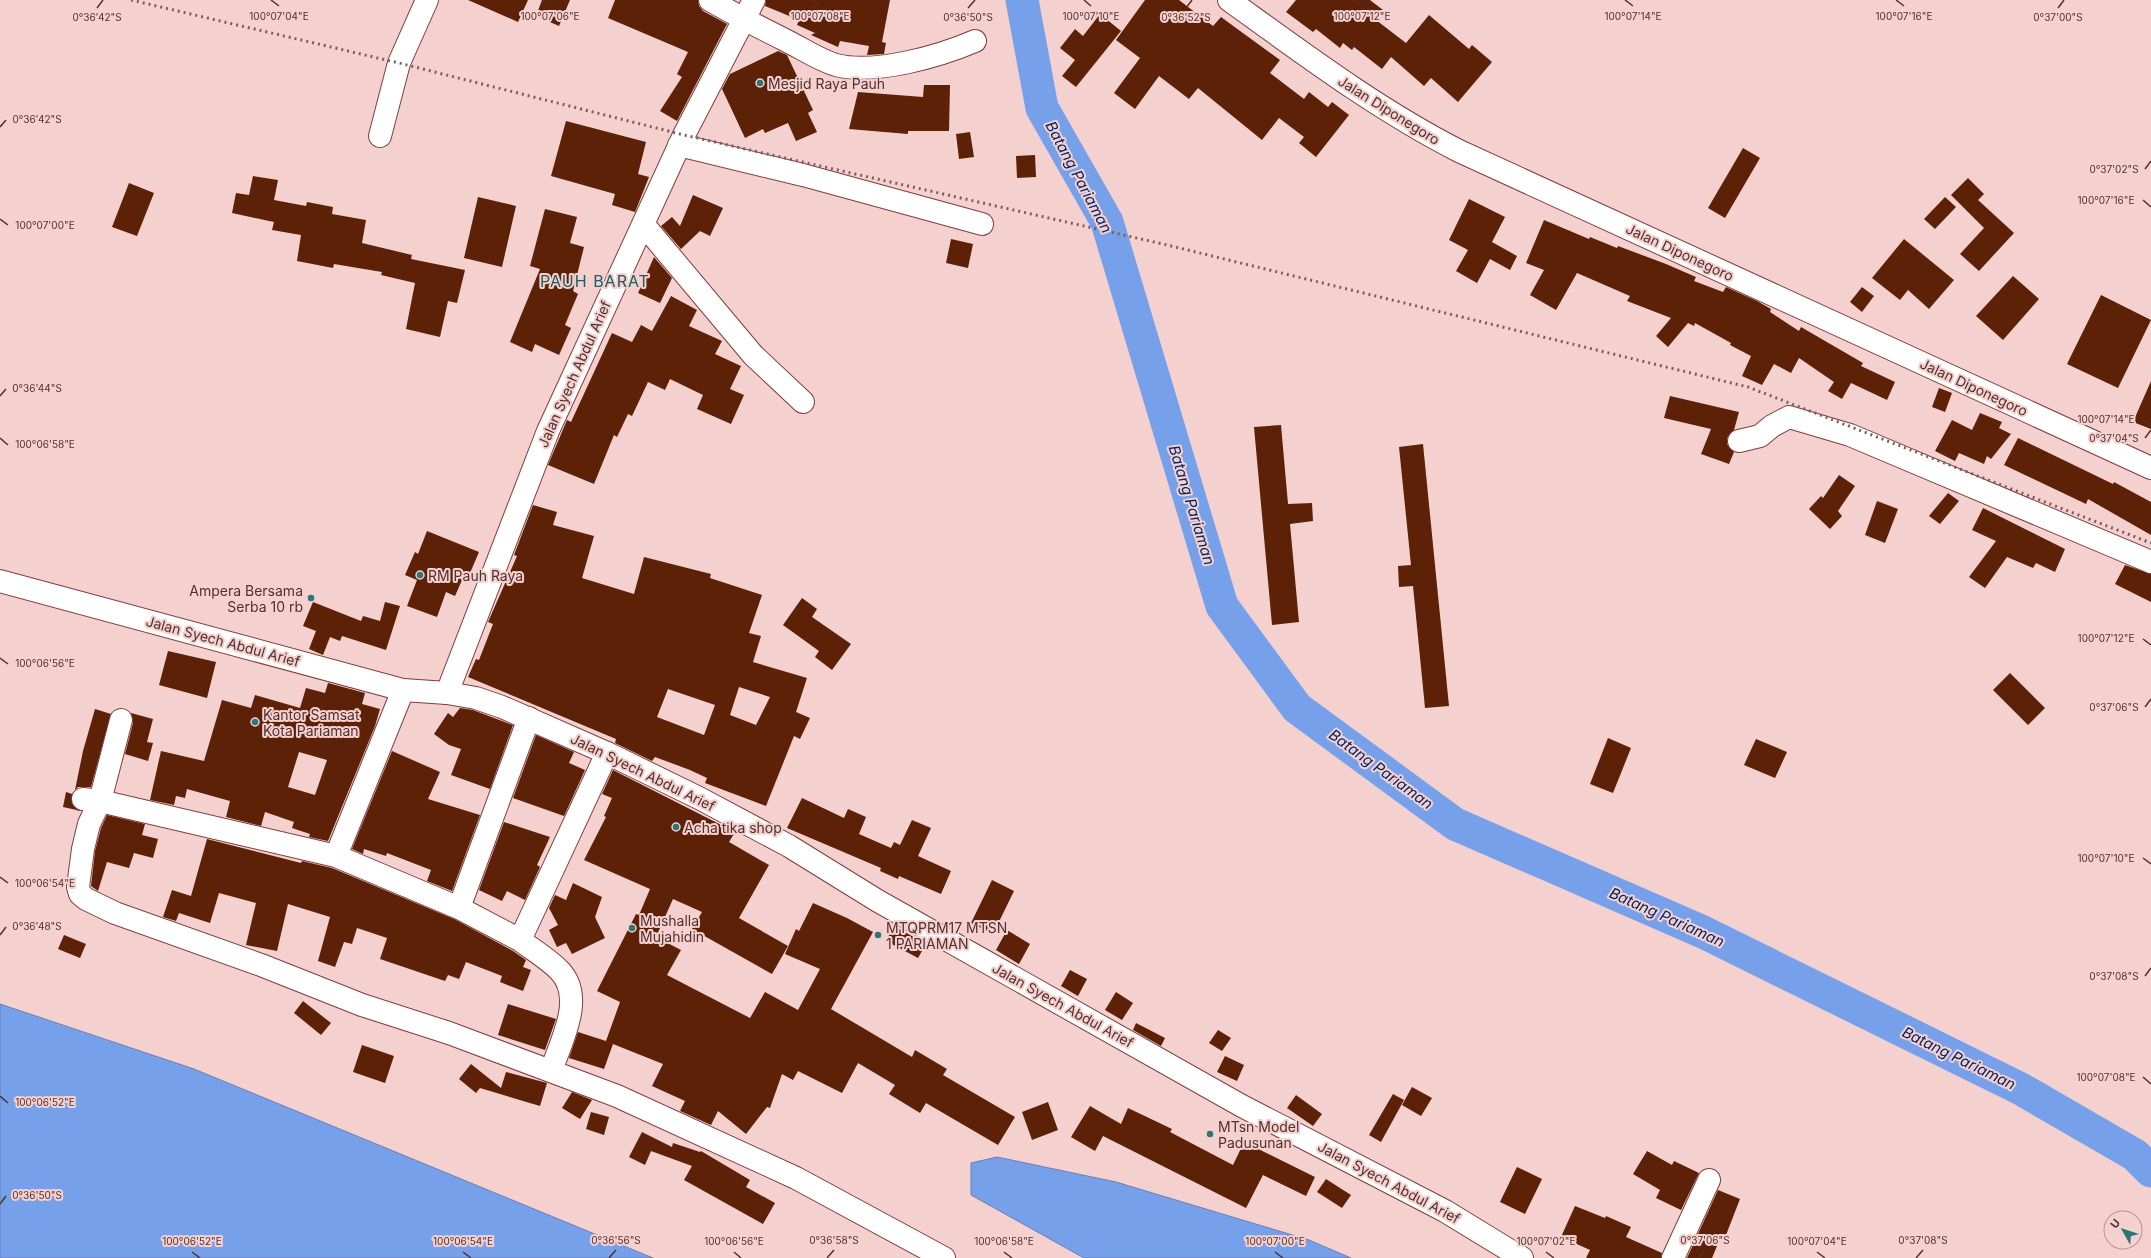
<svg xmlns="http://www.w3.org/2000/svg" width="2151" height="1258" viewBox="0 0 2151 1258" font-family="Inter,sans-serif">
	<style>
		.water { fill: #77a0ea; stroke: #6c7eb2 }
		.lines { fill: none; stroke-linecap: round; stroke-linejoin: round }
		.river { stroke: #77a0ea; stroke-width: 33 }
		.building { fill: #5c2106; fill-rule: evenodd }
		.street-casing { stroke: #823c3c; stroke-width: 24 }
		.secondary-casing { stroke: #823c3c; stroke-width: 24 }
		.primary-casing { stroke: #823c3c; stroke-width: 24 }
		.street { stroke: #fff; stroke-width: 22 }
		.secondary { stroke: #fff; stroke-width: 22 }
		.primary { stroke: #fff; stroke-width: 22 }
		.rail { stroke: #7e5c5b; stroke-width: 3; stroke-dasharray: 2 4; stroke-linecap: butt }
		.ticks { fill: none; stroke: #51302f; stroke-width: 1.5 }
		.poi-dot { fill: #2c767a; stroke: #f4d1cf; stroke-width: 1.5 }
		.labels { text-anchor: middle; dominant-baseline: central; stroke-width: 4; stroke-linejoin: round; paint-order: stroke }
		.poi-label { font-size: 14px; fill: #51302f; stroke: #f4d1cf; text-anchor: start }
		.street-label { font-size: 14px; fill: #51302f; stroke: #f4d1cf }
		.water-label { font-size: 15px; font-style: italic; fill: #032463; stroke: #f4d1cf }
		.quarter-label { font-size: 16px; letter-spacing: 1px; fill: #215c60; stroke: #f4d1cf }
		.ticks-label { font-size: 10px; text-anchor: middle; fill: #51302f; stroke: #f4d1cf; stroke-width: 4; stroke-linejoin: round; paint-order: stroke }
	</style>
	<rect width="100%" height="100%" fill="#f4d1cf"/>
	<path class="water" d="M0,1004l194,65 459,189h-653z
		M997,1157l119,25 193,58 42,18h-267l-113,-63v-32z"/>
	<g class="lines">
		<path class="river" d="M1022,0l20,108 65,114 115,384 75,102 158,116 248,108 318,157 114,66 16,16"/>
	</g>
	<path class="building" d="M468,0h60l-10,22z
		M542,0h28l-11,26 -23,-10z
		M615,0h83l1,6 4,5 24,13 -50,97 -17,-10 22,-34 -5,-3 11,-22 -80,-34z
		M766,0h124l-8,42 4,1 -2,11 -17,1 2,-9 -29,-5 -2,6 -27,-12 4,-2 -18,-8 2,-5 -34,-14z
		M1145,0h34l34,26 8,-9 59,43 -10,13 34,26 5,-7 19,15 4,-5 17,13 -33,42 -17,-14 5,-6 -25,-19 -17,22 -64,-52 -9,11 -30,-23 -24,33 -21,-16 26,-35 -24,-18z
		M1296,0h74l13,10 -7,10 30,23 23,-28 40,34 3,-4 20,17 -34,40 -27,-24 -7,8 -33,-29 -9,12 -28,-22 -2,3 -9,-7 -3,5 -24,-19 -3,3 -27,-20z
		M1100,14l21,17 -45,56 -14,-11 13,-16 -15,-12 15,-19 8,7z
		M778,51l9,4 26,55 -5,3 9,19 -21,9 -8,-18 -23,10 -2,-4 -18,9 -23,-49 8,-15z
		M924,85h26l-1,46h-41v3l-59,-5 9,-37 65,5z
		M566,121l80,21 -8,32 11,3 -14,35 -23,-7 3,-11 -64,-18z
		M970,132l4,25 -15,2 -3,-25z
		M1743,148l17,10 -35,60 -17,-10z
		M1035,155l1,22 -19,1 -1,-22z
		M253,176l25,4 -4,20 32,6 1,-4 26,5 -1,7 34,6 -4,23 50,12 -1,4 54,11 -8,33 -9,-2 -8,36 -34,-8 9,-46 -34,-8 1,-3 -48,-8 -1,4 -36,-7 4,-26 -29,-5 2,-8 -42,-9 4,-20 13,2z
		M1968,178l16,16 -6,6 36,33 -35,38 -19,-17 24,-26 -33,-33z
		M129,183l25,10 -17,43 -25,-9z
		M693,195l30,13 -13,28 -10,-5 -19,18 -20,-23 11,-9 8,9z
		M478,197l38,9 -14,61 -38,-9z
		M1945,197l11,10 -21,22 -11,-10z
		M1469,199l36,18 -13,25 25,14 -7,14 -20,-11 -13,24 -21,-12 12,-21 -19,-10z
		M545,209l32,8 -7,26 14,4 -11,44 5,3 -13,31 6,3 -12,27 -24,-11 -3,8 -22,-10 30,-73 -10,-3z
		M1544,220l45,19 1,-2 27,11 1,-2 48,18 30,13 -2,4 29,11 3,-5 31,14 14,8 -1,3 29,19 2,-4 62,36 -2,3 34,16 -8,18 -36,-17 -9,16 -14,-8 6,-9 -35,-24 -8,15 -17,-9 -12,21 -20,-9 9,-20 -21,-11 1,-2 -36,-20 -1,3 -6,-3 -20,24 -12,-11 15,-18 -44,-17 3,-5 -53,-23 -21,37 -26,-15 14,-25 -18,-7z
		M951,239l22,5 -5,24 -22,-5z
		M1904,239l50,41 -25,29 -21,-19 -8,10 -28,-22z
		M654,257l18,21 -12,25 -22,-10z
		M2013,276l26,23 -36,41 -27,-24z
		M1862,287l12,9 -12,16 -12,-10z
		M2101,295l50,25 -33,68 -51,-24z
		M671,296l26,14 -8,16 33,15 -7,13 26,12 -11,23 14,6 -13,29 -34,-15 6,-14 -33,-16 -5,11 -17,-8 -16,34 -4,-2 -11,23 -3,-2 -20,49 -46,-19 19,-45 4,2 41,-89 20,9 9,-17 11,6z
		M2151,381v48l-18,-7z
		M1939,388l13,5 -7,19 -13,-5z
		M1670,396l69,16 -5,18 -7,8v6l7,8 -5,12 -28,-10 10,-25 -47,-11z
		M1980,413l22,9 -3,6 12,6 -20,25 -4,-3 -3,8 -25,-11 -4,8 -20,-10 17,-31 20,10z
		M1281,425l7,79 24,-1 1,18 -23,3 9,98 -27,3 -18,-198z
		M2018,438l95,46 1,-2 37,20v33l-63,-36 -2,5 -82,-39z
		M1423,444l26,262 -24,2 -12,-122 -14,1 -1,-21 13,-1 -12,-118z
		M1839,475l16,11 -17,25 4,5 -12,13 -21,-20 12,-13 2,2z
		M1948,493l11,8 -19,23 -11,-8z
		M1877,501l21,8 -13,34 -20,-8z
		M533,505l24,7 -4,13 41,11 -12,42 52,16 10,-37 67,17 -1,4 52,17 -13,38 12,3 -8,26 54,16 -11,34 14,6 -10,21 -6,-3 -28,70 -61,-23 2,-5 -17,-8 -35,-13 -3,4 -37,-18 1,-4 -148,-62 8,-18 3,1 14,-36 -5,-2 29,-66 -3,-1zM739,687l31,10 -14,28 -26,-10zM668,689l47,16 -11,30 -47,-18z
		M1983,508l82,41 -10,23 -19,-9 -3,5 -26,-11 -22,31 -16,-11 27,-36 -24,-11z
		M427,531l52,21 -9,21 -4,-2 -11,25 -9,-4 -9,25 -30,-11 10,-26 -12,-5 10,-23 3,2z
		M2125,565l26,9v28l-36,-18z
		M802,598l15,11 -5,8 39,27 -19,26 -17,-13 4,-6 -36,-26z
		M313,602l48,19 2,-5 17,5 5,-19 15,4 -14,44 -44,-14 -2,5 -10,-4 -7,18 -14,-6 7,-18 -13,-5z
		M168,651l48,11 -9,36 -48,-13z
		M2010,673l35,35 -17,17 -35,-35z
		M328,683l37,10 -3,11 18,5 -5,17 -47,115 -19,-4 1,-3 -18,-6 2,-6 -29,-10 -4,14 -35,-9 4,-16 -43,-12 -2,9 -9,-2 -2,9 -24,-5 11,-49 43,10 18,-61 29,8 4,-13 45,13 6,-20 19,5zM299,752l28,8 -12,35 -27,-8z
		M460,708l13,2 40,15 -23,64 -39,-14 10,-26 -12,-4 -15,-11 14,-21 5,4z
		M95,709l16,5 -20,73h-13l-3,3 8,-39z
		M131,713l22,6 -6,23 6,1 -5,18 -23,-7 8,-31z
		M536,735l38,17 -5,11 16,7 -21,46 -51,-18z
		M1608,738l23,10 -18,45 -23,-9z
		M1756,739l31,13 -12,26 -31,-13z
		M392,751l48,21 -12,27 52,16 -28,76 -25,-10 4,-11 -44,-17 -1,3 -22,-7 -1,5 -11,-5z
		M613,770l122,62 -6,10 40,23 -30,53 49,28 -16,28 -80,-45 10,-17 -29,-13 -17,38 25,13 -14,25 83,43 15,-26 33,18 22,-41 -35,-15 11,-25 3,2 14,-28 34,15 26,14 -42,77 81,48 3,-7 32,19 -4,6 72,42 -17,28 -72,-42 -6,10 -31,-19 6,-9 -37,-22 -16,30 -44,-22 -5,9 -11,-6 -12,34 -3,-1 -21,27 -28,-23 -7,14 -31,-14 5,-10 -33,-15 11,-22 -50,-20 -9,25 -35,-11 9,-26 28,9 14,-39 -23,-11 39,-77 3,1 11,-26 -66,-29 22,-43 -2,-1 8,-18 -10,-4z
		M66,792l6,2v10l9,7 -18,-4z
		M802,798l42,20 4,-9 18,8 -7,17 32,14 3,-6 6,3 12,-25 19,8 -13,28 33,15 -10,23 -42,-18 -1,3 -18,-8 1,-3 -94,-40z
		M107,815l38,9 -3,11 16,4 -5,19 -19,-5 -5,15 -22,-6 -9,29 -7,-5 4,-35 6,-23z
		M504,822l46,15 -13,28 3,2 -15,33 -18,-9 -5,10 -23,-11z
		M207,839l94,24 1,-2 30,7 122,51 59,32 13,9 -3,7 8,3 -8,21 -23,-9 2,-6 -36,-14 -7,17 -11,-4 -3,6 -65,-22 7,-21 -30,-10 -5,16 -8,-2 -9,25 -17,-6 12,-44 -42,-13 -11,47 -31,-6 10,-42 -37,-10 -9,30 -31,-10 -3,8 -13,-4 9,-27 19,6z
		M992,880l22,11 -21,43 -22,-11z
		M573,883l29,14 -7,20 10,21 -33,16 -6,-11 -9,4 -8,-17 9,-5 -9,-17 6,-13 11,5z
		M894,926l32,18 -8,14 -32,-17z
		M1007,930l23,14 -11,20 -23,-14z
		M64,935l22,9 -6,14 -22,-9z
		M1070,970l17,9 -9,17 -17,-10z
		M1116,992l17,11 -11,17 -17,-10z
		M303,1001l28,22 -10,12 -27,-22z
		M508,1004l48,15 -11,31 -47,-15z
		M1136,1023l29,15 -4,8 -28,-16z
		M1218,1030l13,8 -9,13 -13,-8z
		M362,1045l32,11 -9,27 -32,-11z
		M1225,1056l19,9 -7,16 -20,-9z
		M471,1064l30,24 5,-16 41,11 -7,23 -60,-18 -4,5 -17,-14z
		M1412,1087l20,11 -11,18 -19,-11z
		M572,1092l20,8 -12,19 -18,-11z
		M1393,1094l11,6 -23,42 -12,-7z
		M1296,1095l26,19 -9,12 -26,-18z
		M1048,1102l10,28 -26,10 -10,-28z
		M1090,1106l31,18 7,-16 44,21 -2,3 63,33 11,-23 71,35 -9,19 -43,-21 -17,33 -143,-72 -8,15 -24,-14z
		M591,1112l18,5 -5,18 -18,-6z
		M642,1132l30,15 1,-4 27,9 1,-1 49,29 -4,7 29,16 -12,21 -79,-44 8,-14 -41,-15 -6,14 -16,-8z
		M1647,1151l25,14 2,-4 25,12 -18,37 -25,-12 4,-8 -27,-16z
		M1517,1167l25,12 -17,35 -25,-12z
		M1326,1179l25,16 -9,13 -25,-16z
		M1718,1190l22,9 -14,36 -4,-1 -10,24h-25z
		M1575,1206l30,12 1,-2 25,11 -5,10 36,16 -1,5h-75l4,-8 -29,-13z"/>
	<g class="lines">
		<defs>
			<path id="street" d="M710,0c25,15 51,28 77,41 16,8 32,19 49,24 39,10 104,-9 139,-24
				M380,136l19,-73 28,-63
				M679,145l124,30 179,49
				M644,225l109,130 50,47
				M1739,441l21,-5 12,-10 17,-9 61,18 301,127
				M403,690l-67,166 123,52
				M447,693l101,-262 136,-296 70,-135
				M529,718l-70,190 61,32 87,-187
				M121,720l-21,81 -11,23 -6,25 -5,38 2,7 6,5 29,14 146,52 101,40 87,28 168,63 179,82 148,80
				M83,799l17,2 236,55
				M520,940c13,10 27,18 39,30 27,27 2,71 -8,101
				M1673,1258l36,-78"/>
			<path id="secondary" d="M0,581l403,109 44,3 29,5 26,9 105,46 92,45 90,48 89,55 364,205 203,105 77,47"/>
			<path id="primary" d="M1229,0c75,54 148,109 230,151l692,317"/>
		</defs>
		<use href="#street" class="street-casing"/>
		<use href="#secondary" class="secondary-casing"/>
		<use href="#primary" class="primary-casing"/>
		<use href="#street" class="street"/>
		<use href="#secondary" class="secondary"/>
		<use href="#primary" class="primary"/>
		<path class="rail" d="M131,0l268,63 285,72 479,109 585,143 403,156"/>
	</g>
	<path class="ticks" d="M271,0l8,6M542,0l8,6M813,0l7,6M1084,0l7,6M1354,0l8,6M1625,0l8,6M1896,0l8,6M97,8l6,-8M968,8l7,-8M1186,8l6,-8M2058,8l6,-8M0,127l6,-7M2145,169l6,-8M2143,200l8,7M0,219l8,6M0,396l6,-7M2143,420l8,6M0,438l8,7M2145,438l6,-8M2143,639l8,6M0,658l8,6M2145,707l6,-8M2143,858l8,6M0,877l8,6M0,935l6,-8M2145,976l6,-8M2143,1077l8,7M0,1096l8,7M0,1204l6,-8M192,1252l8,6M463,1252l8,6M734,1252l7,6M1004,1252l8,6M1275,1252l8,6M1546,1252l8,6M1817,1252l8,6M609,1258l7,-8M827,1258l7,-8M1699,1258l6,-8M1916,1258l7,-8"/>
	<g class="poi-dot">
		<circle cx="760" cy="83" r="4"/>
		<circle cx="420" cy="575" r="4"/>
		<circle cx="311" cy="598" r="4"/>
		<circle cx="255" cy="722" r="4"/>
		<circle cx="676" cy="827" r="4"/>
		<circle cx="632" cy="928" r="4"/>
		<circle cx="878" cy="935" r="4"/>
		<circle cx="1210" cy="1134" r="4"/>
	</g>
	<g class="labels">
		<g class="poi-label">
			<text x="768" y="83">Mesjid Raya Pauh</text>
			<text x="428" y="575">RM Pauh Raya</text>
			<text x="303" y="590" text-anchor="end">Ampera Bersama<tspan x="303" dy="16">Serba 10 rb</tspan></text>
			<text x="263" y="714">Kantor Samsat<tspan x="263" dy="16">Kota Pariaman</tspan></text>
			<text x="684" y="827">Acha tika shop</text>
			<text x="640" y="920">Mushalla<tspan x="640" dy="16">Mujahidin</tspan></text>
			<text x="886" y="927">MTQPRM17 MTSN<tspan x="886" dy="16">1 PARIAMAN</tspan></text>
			<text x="1218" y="1126">MTsn Model<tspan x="1218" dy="16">Padusunan</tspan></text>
		</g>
		<g class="street-label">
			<text transform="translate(1389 110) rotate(32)">Jalan Diponegoro</text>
			<text transform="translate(1680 252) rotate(25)">Jalan Diponegoro</text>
			<text transform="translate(574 374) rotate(-66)">Jalan Syech Abdul Arief</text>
			<text transform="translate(1974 387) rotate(25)">Jalan Diponegoro</text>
			<text transform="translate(223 641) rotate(15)">Jalan Syech Abdul Arief</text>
			<text transform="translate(643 772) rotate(26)">Jalan Syech Abdul Arief</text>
			<text transform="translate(1063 1005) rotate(29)">Jalan Syech Abdul Arief</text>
			<text transform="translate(1389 1182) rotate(28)">Jalan Syech Abdul Arief</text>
		</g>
		<g class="water-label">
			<text transform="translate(1079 177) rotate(62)">Batang Pariaman</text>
			<text transform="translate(1192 505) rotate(73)">Batang Pariaman</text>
			<text transform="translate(1381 769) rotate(36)">Batang Pariaman</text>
			<text transform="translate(1667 917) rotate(24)">Batang Pariaman</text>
			<text transform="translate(1959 1058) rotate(26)">Batang Pariaman</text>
		</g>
		<g class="quarter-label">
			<text x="595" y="281">PAUH BARAT</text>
		</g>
	</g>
	<g class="ticks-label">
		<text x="279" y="20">100°07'04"E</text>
		<text x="550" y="20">100°07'06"E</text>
		<text x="820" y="20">100°07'08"E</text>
		<text x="1091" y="20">100°07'10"E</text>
		<text x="1362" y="20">100°07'12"E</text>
		<text x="1633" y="20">100°07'14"E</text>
		<text x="1904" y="20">100°07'16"E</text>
		<text x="97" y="21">0°36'42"S</text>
		<text x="968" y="21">0°36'50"S</text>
		<text x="1186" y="21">0°36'52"S</text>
		<text x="2058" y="21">0°37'00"S</text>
		<text x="37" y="123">0°36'42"S</text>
		<text x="2114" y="173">0°37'02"S</text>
		<text x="2106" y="204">100°07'16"E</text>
		<text x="45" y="229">100°07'00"E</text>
		<text x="37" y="392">0°36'44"S</text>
		<text x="2106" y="423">100°07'14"E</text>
		<text x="2114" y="442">0°37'04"S</text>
		<text x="45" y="448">100°06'58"E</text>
		<text x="2106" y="642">100°07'12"E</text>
		<text x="45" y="667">100°06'56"E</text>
		<text x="2114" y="711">0°37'06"S</text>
		<text x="2106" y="862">100°07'10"E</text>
		<text x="45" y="887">100°06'54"E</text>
		<text x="37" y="930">0°36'48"S</text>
		<text x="2114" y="980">0°37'08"S</text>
		<text x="2106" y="1081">100°07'08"E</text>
		<text x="45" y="1106">100°06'52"E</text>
		<text x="37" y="1199">0°36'50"S</text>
		<text x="616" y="1244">0°36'56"S</text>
		<text x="834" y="1244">0°36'58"S</text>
		<text x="1705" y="1244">0°37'06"S</text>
		<text x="1923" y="1244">0°37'08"S</text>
		<text x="192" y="1245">100°06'52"E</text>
		<text x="463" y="1245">100°06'54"E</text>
		<text x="734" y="1245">100°06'56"E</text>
		<text x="1004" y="1245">100°06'58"E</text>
		<text x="1275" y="1245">100°07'00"E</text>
		<text x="1546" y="1245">100°07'02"E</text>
		<text x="1817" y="1245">100°07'04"E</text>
	</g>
	<g transform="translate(2123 1230) rotate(309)"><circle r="19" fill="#f4d1cf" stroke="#b3918f"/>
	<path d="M0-3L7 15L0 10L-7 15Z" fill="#2c767a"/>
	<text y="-6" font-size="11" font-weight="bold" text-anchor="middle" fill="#51302f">U</text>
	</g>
</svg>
